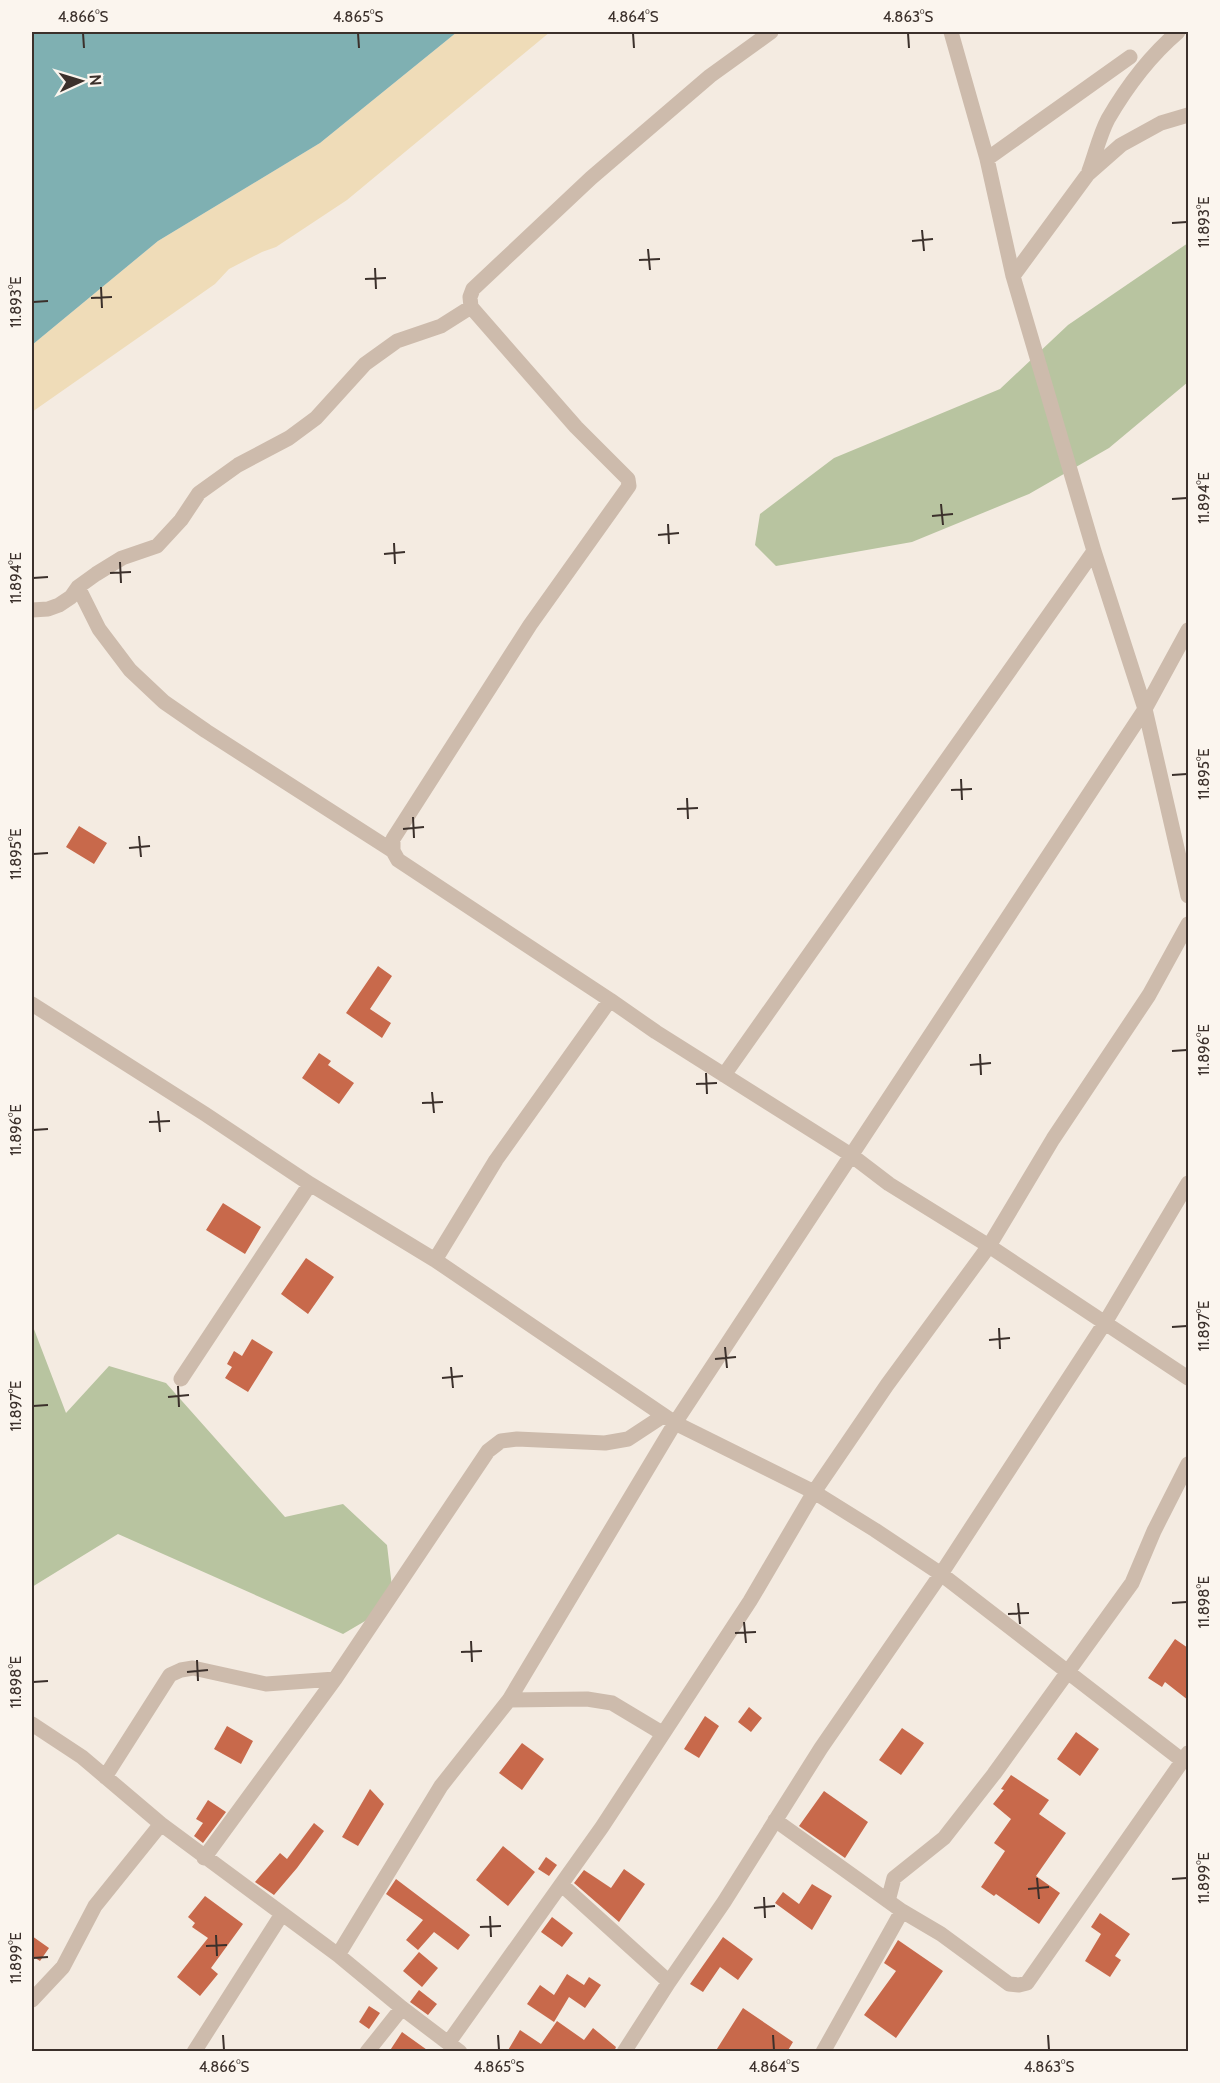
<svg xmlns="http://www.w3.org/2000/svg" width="1220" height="2083" viewBox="0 0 1220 2083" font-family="Cabin,sans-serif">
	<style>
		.green { fill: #b8c4a0 }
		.sand { fill: #efdcb8 }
		.water { fill: #7fb0b2 }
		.building { fill: #c8694b }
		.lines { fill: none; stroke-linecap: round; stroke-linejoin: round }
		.minor { stroke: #cdbbac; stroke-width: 15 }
		.ticks { fill: none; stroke: #3b302b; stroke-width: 2 }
		.neatline { fill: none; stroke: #3b302b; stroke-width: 2 }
		.ticks-label { font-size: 15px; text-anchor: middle; fill: #3b302b }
	</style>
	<rect width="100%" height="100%" fill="#f4ebe1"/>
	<path class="green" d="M1188,243v139l-79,66 -80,46 -117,48 -136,24 -21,-21 5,-31 74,-56 166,-69 68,-64z
		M32,1324l34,89 43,-47 57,17 119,134 58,-13 44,41 7,59 -51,30 -225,-100 -86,53z"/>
	<path class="sand" d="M457,32h93l-203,168 -71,47 -14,5 -33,17 -14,15 -183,128v-67l126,-104 162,-98z"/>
	<path class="water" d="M32,32h425l-137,111 -162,98 -126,104z"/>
	<path class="building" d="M79,826l28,17 -13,21 -28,-17z
		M378,966l14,10 -22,33 21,14 -9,15 -36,-25z
		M319,1053l12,8 -3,4 26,18 -15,21 -37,-26z
		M223,1203l38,24 -16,27 -39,-24z
		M306,1258l28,19 -26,37 -27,-20z
		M252,1339l21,13 -25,40 -23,-14 7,-11 -5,-3 7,-13 8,5z
		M1175,1639l13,9v52l-23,-18 -3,5 -14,-9z
		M749,1707l13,11 -11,14 -13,-10z
		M705,1716l14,10 -20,32 -15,-9z
		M227,1726l26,15 -12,23 -27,-15z
		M902,1728l22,15 -23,32 -22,-15z
		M1076,1732l23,17 -19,27 -23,-17z
		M522,1743l22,16 -22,31 -23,-17z
		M1011,1775l38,25 -10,14 27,19 -30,43 24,17 -21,31 -43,-30 -2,2 -13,-9 24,-36 -11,-8 17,-24 -18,-15 11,-14 -3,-1z
		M370,1789l14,15 -26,42 -16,-9z
		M824,1791l44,31 -23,36 -46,-32z
		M208,1800l18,12 -23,31 -9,-7 9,-13 -7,-4z
		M314,1823l10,8 -27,37 -23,27 -19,-13 25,-29 7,6z
		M503,1846l32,26 -27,34 -32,-26z
		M546,1857l11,8 -8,11 -11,-7z
		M624,1869l21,15 -26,38 -45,-39 10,-13 27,18z
		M396,1879l74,56 -12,15 -24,-18 -16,18 -12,-10 17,-20 -37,-26z
		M812,1884l20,12 -20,34 -37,-27 8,-11 16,12z
		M205,1896l38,28 -32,44 7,6 -18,22 -23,-19 31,-39 -16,-11 3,-4 -7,-6z
		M1100,1913l30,21 -15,22 6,4 -11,17 -25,-16 16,-27 -10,-7z
		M552,1917l21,16 -11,14 -21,-15z
		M32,1936l17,12 -9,13 -8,-5z
		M723,1937l30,22 -15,21 -18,-13 -17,25 -13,-8z
		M898,1940l45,31 -47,67 -32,-23 32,-44 -12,-8z
		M419,1952l19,16 -16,19 -19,-16z
		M567,1974l17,11 5,-8 12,8 -16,23 -16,-11 -15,25 -27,-18 13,-19 14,10z
		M419,1990l18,14 -9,11 -18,-13z
		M369,2006l11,7 -11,16 -10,-7z
		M743,2008l50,34 -6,10h-72z
		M557,2021l27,19 9,-12 23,19 -2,5h-107l13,-22 21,14z
		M402,2032l28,20h-41z"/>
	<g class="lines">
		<path class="minor" d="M771,32l-61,44 -119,102 -118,111 -3,8 1,10 105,120 52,52 1,7 -99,139 -137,214v12l5,9 212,140 46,32 195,123 38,29 100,62 199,132
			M951,32l36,127 26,117 81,275 51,158 43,187
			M987,159l143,-102
			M1089,171c6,-16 11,-37 19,-52 18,-31 43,-64 70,-87
			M1013,276l75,-102 33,-29 40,-22 27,-8
			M78,587l21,42 31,41 34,32 42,29 187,120
			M32,610l16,-1 11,-4 12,-8 7,-10 18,-13 26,-16 35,-12 24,-26 18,-27 39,-28 51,-27 27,-20 49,-54 32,-23 44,-15 30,-19
			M32,1004l173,110 105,70 125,76 240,163 470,-714 43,-79
			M724,1075l370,-524
			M435,1260l61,-100 114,-160
			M181,1379l129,-195
			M509,1700l78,-1 25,4 50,30
			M32,1724l50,33 79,67 177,131 64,53 58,44
			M105,1777l65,-102 11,-5 12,-2 73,16 69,-5
			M775,1820l127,91 39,23 68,50 10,1 8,-2 161,-230
			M204,1858l131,-179 153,-228 13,-10 16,-2 88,4 23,-4 35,-23
			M562,1885l107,97
			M888,1901l6,-23 50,-40 50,-64 138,-191 22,-52 34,-67
			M338,1955l103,-169 68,-86 166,-277 139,69 61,38 66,44 242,187
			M32,2000l31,-33 32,-61 66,-82
			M449,2042l153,-215 148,-226 64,-109 73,-107 102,-139 64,-107 96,-144 39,-71
			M194,2052l88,-138
			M367,2052l35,-44
			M624,2052l45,-70 55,-80 97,-154 120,-174 165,-253 82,-138
			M823,2052l79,-141"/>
	</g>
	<path class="ticks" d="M83,33l1,15M358,33l1,15M633,33l1,15M908,33l1,15M1172,223l15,-1M922,230l2,21M912,241l21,-2M648,249l2,21M639,260l21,-1M375,268l1,21M365,279l21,-1M101,287l1,21M91,298l21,-1M33,302l15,-1M1172,499l15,-1M941,504l2,21M932,516l21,-2M668,524l1,20M658,535l21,-2M394,543l1,21M384,554l21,-2M120,562l1,21M110,573l21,-1M33,578l15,-1M1172,775l15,-1M961,779l1,21M951,790l21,-1M687,798l1,21M677,809l21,-1M413,817l1,21M403,829l21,-2M139,836l2,21M129,848l21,-2M33,854l15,-1M1172,1051l15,-1M980,1054l1,21M970,1065l21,-2M706,1073l1,21M696,1084l21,-1M432,1092l2,21M422,1103l21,-1M158,1111l2,21M149,1122l21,-1M33,1130l15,-1M1172,1327l15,-1M999,1328l1,21M989,1340l21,-2M725,1347l2,21M715,1359l21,-2M451,1367l2,21M442,1378l21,-2M178,1386l1,21M168,1397l21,-2M33,1406l15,-1M1018,1603l2,21M1172,1603l15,-1M1008,1614l21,-1M744,1622l2,21M735,1633l21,-1M471,1641l1,21M461,1652l21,-1M197,1660l1,21M187,1672l21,-2M33,1682l15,-1M1037,1878l2,21M1172,1879l15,-1M1028,1889l21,-2M764,1897l1,21M754,1908l21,-2M490,1916l1,21M480,1927l21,-1M216,1935l1,21M206,1946l21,-1M33,1958l15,-1M223,2035l1,15M498,2035l1,15M773,2035l1,15M1048,2035l1,15"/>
	<rect width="1220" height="2083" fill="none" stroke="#fbf5ee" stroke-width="66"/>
	<g transform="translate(81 81) rotate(86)" stroke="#fbf5ee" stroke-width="4.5" paint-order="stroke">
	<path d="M0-4.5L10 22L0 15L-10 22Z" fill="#3b302b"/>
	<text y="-9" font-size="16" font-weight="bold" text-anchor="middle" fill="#3b302b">N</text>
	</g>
	<rect x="33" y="33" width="1154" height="2017" class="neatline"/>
	<g class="ticks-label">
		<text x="83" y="22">4.866°S</text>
		<text x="358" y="22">4.865°S</text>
		<text x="633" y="22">4.864°S</text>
		<text x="908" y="22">4.863°S</text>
		<text transform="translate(1204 222) rotate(-90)" y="5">11.893°E</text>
		<text transform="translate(16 302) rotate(-90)" y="5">11.893°E</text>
		<text transform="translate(1204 498) rotate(-90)" y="5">11.894°E</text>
		<text transform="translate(16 578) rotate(-90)" y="5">11.894°E</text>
		<text transform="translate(1204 774) rotate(-90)" y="5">11.895°E</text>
		<text transform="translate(16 854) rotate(-90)" y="5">11.895°E</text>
		<text transform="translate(1204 1050) rotate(-90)" y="5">11.896°E</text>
		<text transform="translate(16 1130) rotate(-90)" y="5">11.896°E</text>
		<text transform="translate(1204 1326) rotate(-90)" y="5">11.897°E</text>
		<text transform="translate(16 1406) rotate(-90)" y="5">11.897°E</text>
		<text transform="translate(1204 1602) rotate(-90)" y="5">11.898°E</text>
		<text transform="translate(16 1682) rotate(-90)" y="5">11.898°E</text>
		<text transform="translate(1204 1878) rotate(-90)" y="5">11.899°E</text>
		<text transform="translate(16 1958) rotate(-90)" y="5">11.899°E</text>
		<text x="224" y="2072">4.866°S</text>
		<text x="499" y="2072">4.865°S</text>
		<text x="774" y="2072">4.864°S</text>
		<text x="1049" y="2072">4.863°S</text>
	</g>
</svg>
